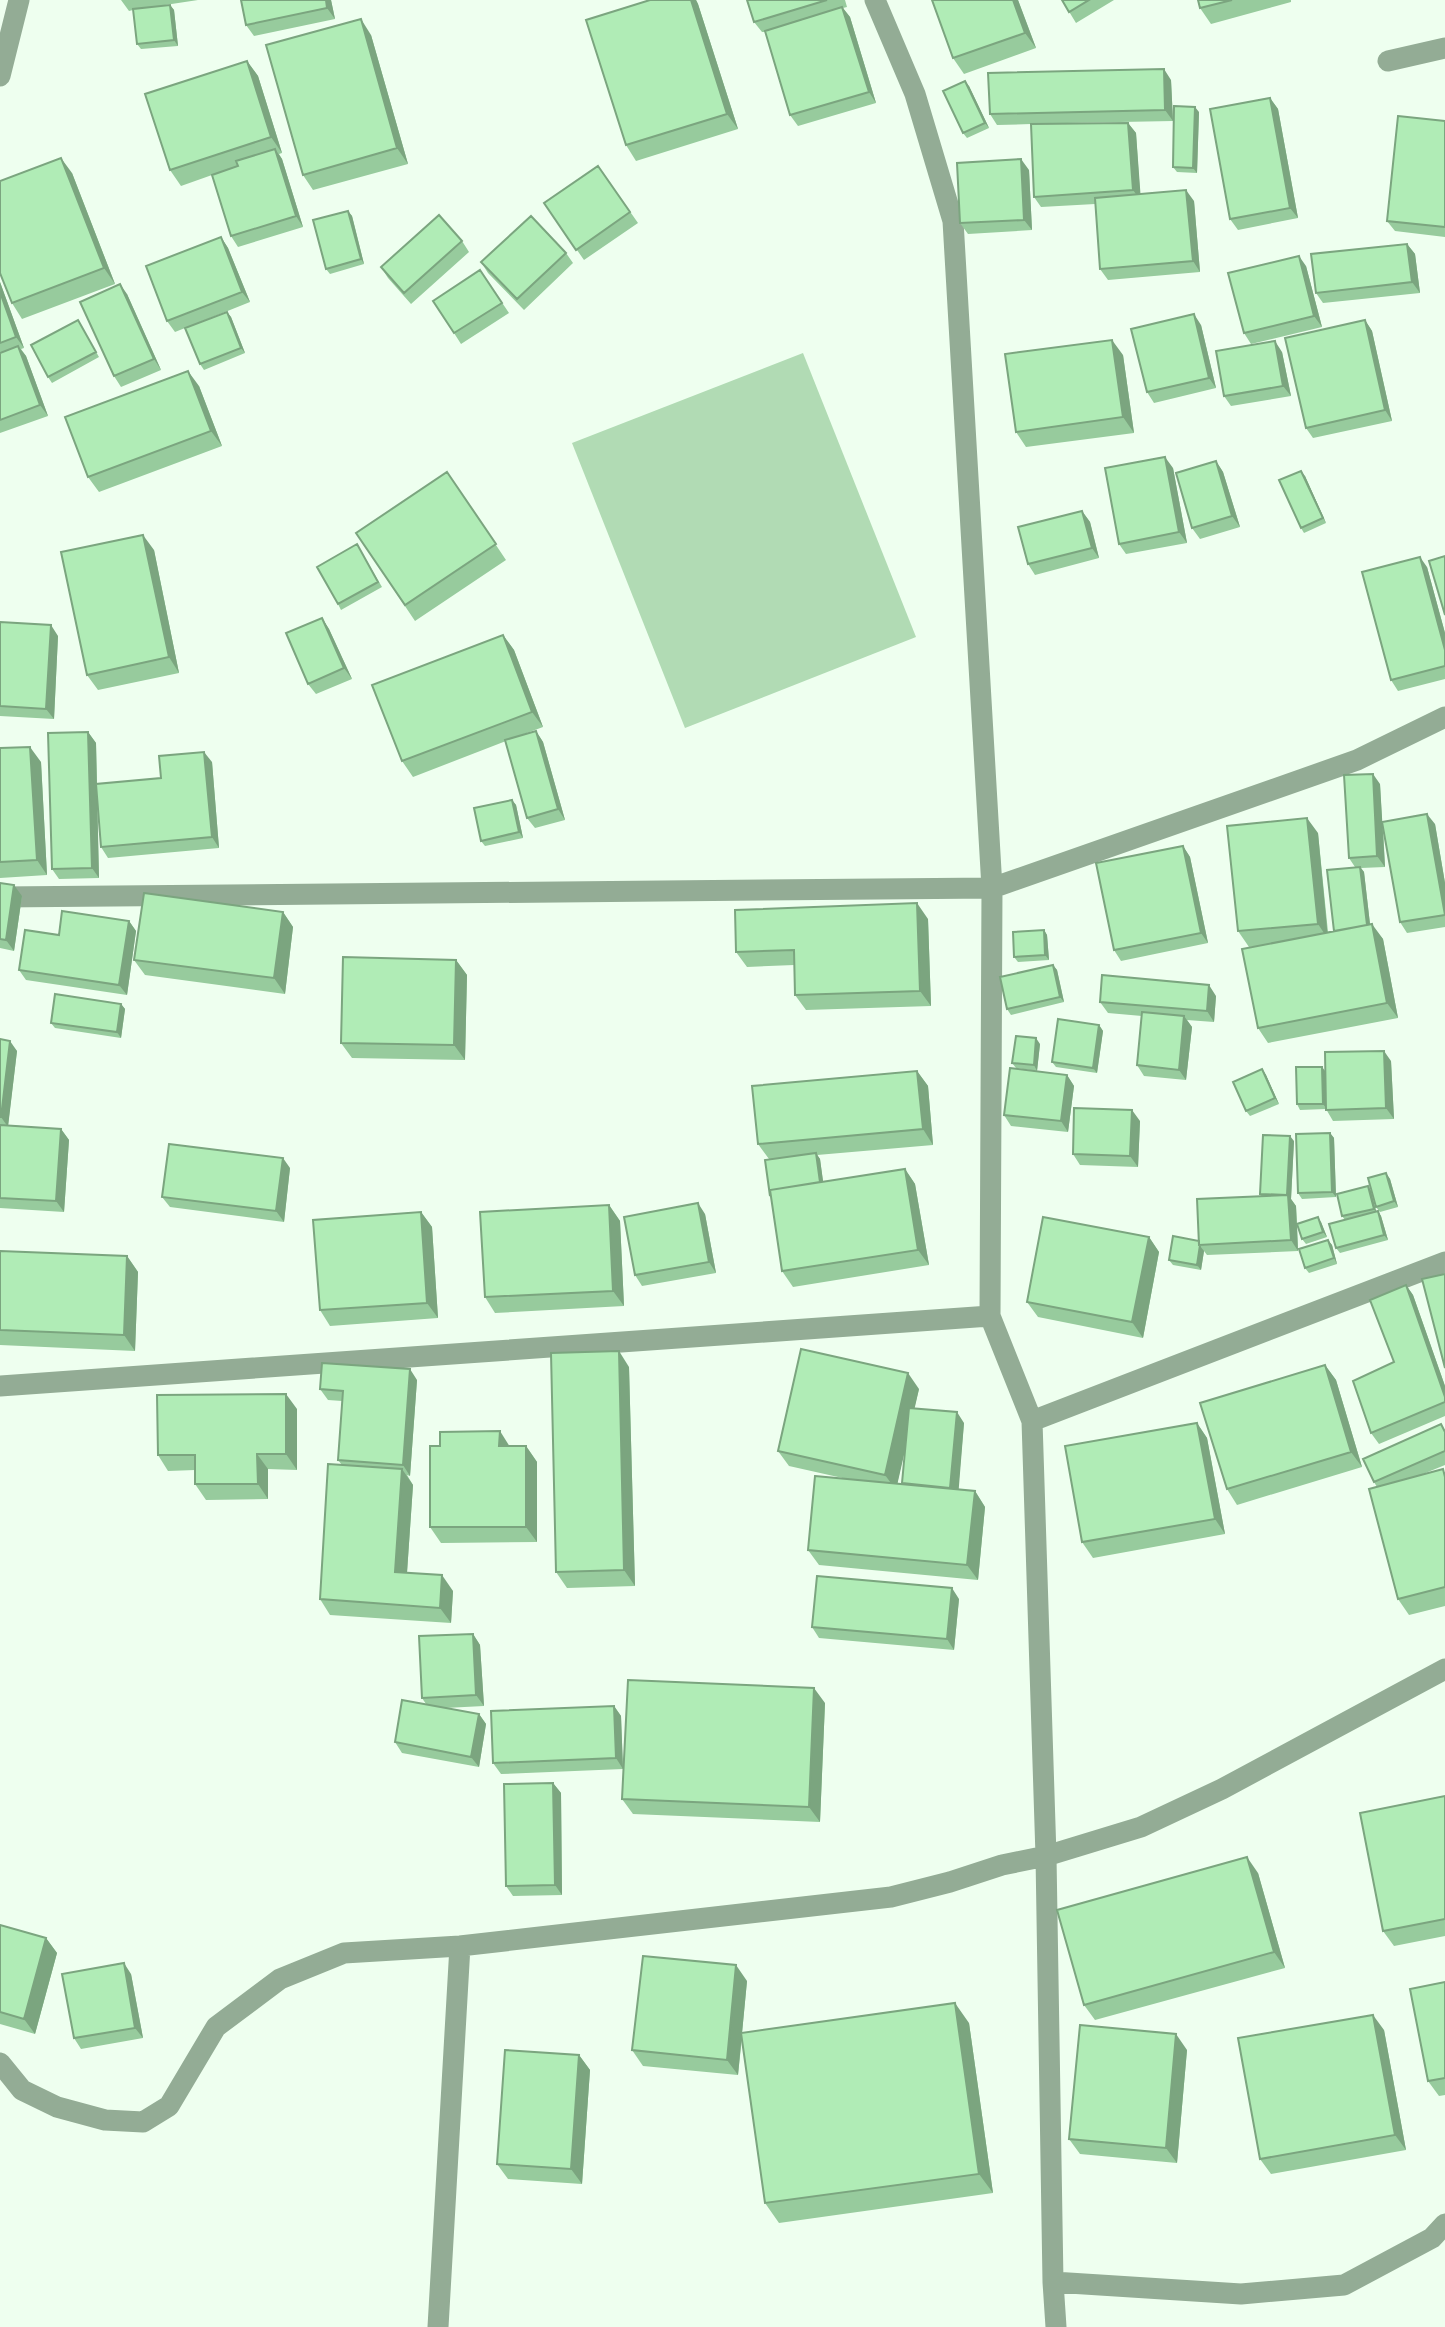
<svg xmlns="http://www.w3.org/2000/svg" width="1445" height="2327" viewBox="0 0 1445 2327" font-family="Barlow,sans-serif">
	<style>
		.green { fill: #b1dbb4 }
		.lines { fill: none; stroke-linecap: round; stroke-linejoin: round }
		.minor { stroke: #93ac95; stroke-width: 21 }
		.wall { fill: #97cb9d; fill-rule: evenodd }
		.shaded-wall { fill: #7ba57f }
		.building { fill: #b0ecb6; stroke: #7ba57f; stroke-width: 2 }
	</style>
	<rect width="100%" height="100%" fill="#eeffef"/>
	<path class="green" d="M803,353l113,284 -231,91 -113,-285z"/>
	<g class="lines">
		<path class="minor" d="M875,0l40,94 38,127 39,667 -2,428 42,105 14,435 7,426 3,45
			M1388,61l57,-13
			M0,76l19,-76
			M0,897l992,-9 365,-128 88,-43
			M0,1386l990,-70
			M1032,1421l413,-159
			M0,2063l22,27 35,17 48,13 38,2 26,-16 47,-79 64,-48 64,-26 116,-7 431,-49 59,-15 52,-17 44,-9 95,-29 81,-38 223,-120
			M1053,2282l188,12 103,-9 88,-47 13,-14
			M438,2327l22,-381"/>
	</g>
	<path class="wall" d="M121,0h77l-33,5h5l4,5 4,36 -37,3 -4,-5 -4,-34 -4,1z
		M241,0h90l4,19 -81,17 -8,-11z
		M650,0h46l2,4 40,125 -102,32 -10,-16z
		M747,0h98l2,7 -4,1 7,9 26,86 -78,23 -8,-11 -25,-83h-3l-8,-10z
		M932,0h86l18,48 -72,26 -11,-16z
		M1062,0h52l-38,23z
		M1198,0h93v2l-80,22 -11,-16z
		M371,35l37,129 -95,26 -10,-15z
		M247,61l11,15 24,77 -3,1 3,5 21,68 -65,20 -7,-11 -19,-61 -31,11 -11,-16z
		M1171,80l2,41 -106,2h61l8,10 4,61 54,7 6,71 -92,8 -8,-11 -5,-65 -54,3 -7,-10 -3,-73 -34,1 -7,-11z
		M969,86l20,42 -22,10 -4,-5z
		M1270,98l8,11 20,109 -60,12 -8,-11z
		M1199,112l-2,61 -20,-1 -4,-5z
		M1445,121v116l-50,-6 -8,-10z
		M598,166l40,57 -54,37 -40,-57z
		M1029,170l3,60 -64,4 -8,-11z
		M72,173l43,111 -93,35 -10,-16z
		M348,211l4,5 12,48 -34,10 -4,-5z
		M221,237l7,11 22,54 -75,30 -8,-11z
		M462,241l7,11 -58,52 -23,-26 -7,-11z
		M1407,244l8,10 5,39 -97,10 -7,-10z
		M566,253l7,10 -49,47 -36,-37 -7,-11z
		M1306,266l16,61 -71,17 -7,-11z
		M480,270l29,43 -48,31 -7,-11z
		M0,282l24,66 -3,1 5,7 22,60 -48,17z
		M127,294l34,76 -40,17 -7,-11z
		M227,312l4,5 14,36 -41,17 -4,-6z
		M78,320l21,37 -47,26 -4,-6z
		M1365,320l7,11 20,90 -79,17 -7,-10z
		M1201,325l15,63 -62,15 -7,-11z
		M1282,352l9,44 -60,10 -7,-10z
		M1123,355l11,78 -108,14 -10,-15z
		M199,386l23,60 -123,46 -11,-15z
		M1216,461l7,11 17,55 -40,12 -8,-11z
		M1173,468l14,75 -61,11 -7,-10z
		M447,472l59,88 -91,61 -59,-88z
		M1305,476l21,47 -22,10 -3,-5z
		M1082,511l8,11 9,36 -64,17 -7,-11z
		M357,544l25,43 -41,23 -3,-6z
		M154,550l25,123 -81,17 -11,-15z
		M1427,567l18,66v46l-47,12 -7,-11z
		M322,618l7,11 23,50 -36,15 -8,-10z
		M0,622l58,14 -4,83 -54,-3z
		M503,635l11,15 29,77 -19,7 12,-3 7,11 22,78 -30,8 -8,-10 -21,-77 -93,36 -11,-16z
		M88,732l8,11 1,41 64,-6 51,-16 7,86 -111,10 -7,-11 -4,-46 2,77 -40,1 -7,-10z
		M0,748l41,14 6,113 -47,3z
		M1380,784l2,37 53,3 10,59v44l-38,6 -7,-11 -17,-97 2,42 -24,1 3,4 6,52 13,15 15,79 -130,25 -10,-15 -1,-82 -8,1 -11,-16 80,-98 10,99 6,-1 21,-64 -6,-9z
		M512,800l4,5 7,33 -38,8 -4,-5z
		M1183,846l7,11 18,86 -87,18 -7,-11z
		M0,883l22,13 -8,55 -14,-3z
		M283,912l10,15 -8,67 -140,-19 -11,-15z
		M928,919l3,87 -125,4 -11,-15 -1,-30 -47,2 -11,-15z
		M129,921l7,10 -9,64 -101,-15 -7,-10 40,-35z
		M1044,930l3,5 2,25 -31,2 -4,-5z
		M456,960l11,15 -2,85 -113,-2 -11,-15z
		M1053,965l4,5 7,32 -53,13 -4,-6z
		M1216,996l-2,26 -27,-2 5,7 -6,53 -42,-4 -7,-11 5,-49 -34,-3 -8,-11z
		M121,1004l4,5 -4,29 -66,-10 -4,-5z
		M1099,1025l4,6 -6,42 -41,-6 -4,-5z
		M0,1039l17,12 -9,74 53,4 8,11 -5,72 -64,-4z
		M1040,1044l-3,27 -21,-3 -4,-5z
		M1391,1061l3,58 -61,2 -7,-12 -26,1 -3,-6 28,-33z
		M1262,1069l4,6 13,29 -29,12 -4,-5z
		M917,1071l11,15 5,59 -116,10 3,4 3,23 82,-13 10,15 14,81 -136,22 -11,-16 -13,-112 -11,-15z
		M1067,1075l7,11 -6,46 -57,-6 -7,-11z
		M1140,1121l-2,46 -58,-2 -7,-11z
		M1330,1133l4,5 2,59 -34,2 -4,-6z
		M1294,1141l-3,58 5,7 1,18 24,-2 6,15 -21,7 -4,-5 -5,-15 1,27 -91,4 -3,-4 -3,19 -28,-5 -4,-5 30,-19 62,-45 -1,-2z
		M290,1168l-6,54 -114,-15 -8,-10z
		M1386,1173l4,6 8,28 -18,5 -4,-5z
		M1368,1186l3,5 5,20h2l3,5 7,24 -48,13 -4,-5 9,-28 -3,-4z
		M609,1205l11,16 4,85 -129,7 -10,-16z
		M421,1212l11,15 6,91 -108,8 -10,-16z
		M705,1214l11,59 -74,13 -7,-11z
		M1149,1237l10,15 -16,86 -105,-21 -11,-15z
		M1328,1240l4,5 5,19 -28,9 -4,-5z
		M0,1251l127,5 11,16 -3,79 -135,-6z
		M1406,1285l7,10 32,91v30l-66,28 -8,-11 23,-71z
		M1325,1365l11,15 26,87 -125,38 -10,-16z
		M629,1367l6,219 -68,2 -11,-16z
		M417,1380l-7,96 -3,-1 6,10 -6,88 46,18 -2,32 -121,-8 -10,-16 22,-134 -4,-5 4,-59 -14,-1 -8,-11z
		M919,1389l-5,20 50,14 -6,67 17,1 10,16 -7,73 -159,-15 -11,-15 39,-71 -58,-13 -11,-15zM905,1448l-2,36h-6z
		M297,1409v61l-29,-1v30l-62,1 -11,-16v-14l-27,1 -10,-16z
		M1197,1423l10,15 18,96 -132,24 -11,-16z
		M1445,1429v36l-22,9 22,-2v134l-36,9 -11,-16 -21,-112 -3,-5z
		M510,1446h16l11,16v80l-96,1 -11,-16z
		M959,1599l-5,51 -135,-12 -7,-11z
		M473,1634l7,11 4,61 -39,2 34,6 7,10 -7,43 -77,-14 -7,-11 31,-38 -4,-6z
		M825,1703l-5,119 -187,-8 -11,-15z
		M614,1706l7,10 2,53 -122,5 -8,-11z
		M553,1783l8,10 1,102 -49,1 -7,-10z
		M1445,1796v140l-51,10 -11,-15z
		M1258,1873l27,95 -190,52 -11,-15z
		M0,1925l46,13 11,15 -22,81 -35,-10z
		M131,1974l12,64 -62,11 -7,-11z
		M747,1981l-5,52 227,-10 24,170 -214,30 -14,-20 -23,-166 -4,38 -95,-9 -11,-16z
		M1445,1982v113l-6,1 -11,-15z
		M1384,2030l22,120 -135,24 -11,-15z
		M1187,2050l-10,113 -97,-9 -11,-15z
		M579,2055l11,15 -8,114 -74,-5 -11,-15z"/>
	<path class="shaded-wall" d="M326,0h5l4,19 -8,-11z
		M691,0h5l2,4 40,125 -11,-15z
		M1013,0h5l18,48 -11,-15z
		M170,5l4,5 4,36 -4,-6z
		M842,7l8,10 26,86 -7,-11z
		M361,19l10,16 37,129 -11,-16z
		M247,61l11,15 24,77 -11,-16z
		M1164,69l7,11 2,41 -8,-11z
		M965,81l4,5 20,42 -4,-5z
		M1270,98l8,11 20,109 -8,-10z
		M1195,107l4,5 -2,61 -4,-5z
		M1128,123l8,10 5,68 -8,-11z
		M275,149l7,10 21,68 -7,-11z
		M61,158l11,15 43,111 -11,-16z
		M1021,159l8,11 3,60 -8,-10z
		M1186,190l8,11 6,71 -7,-11z
		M348,211l4,5 12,48 -3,-5z
		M221,237l7,11 22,54 -8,-10z
		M1407,244l8,10 5,39 -8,-11z
		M1299,256l7,10 16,61 -8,-11z
		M0,282l24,66 -8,-11 -16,-45z
		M120,284l7,10 34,76 -7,-11z
		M227,312l4,5 14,36 -4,-5z
		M1194,314l7,11 15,63 -7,-10z
		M1365,320l7,11 20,90 -7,-11z
		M1112,340l11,15 11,78 -11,-16z
		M1275,341l7,11 9,44 -8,-10z
		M18,346l8,10 22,60 -8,-11z
		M188,371l11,15 23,60 -11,-15z
		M1165,457l8,11 14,75 -8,-11z
		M1216,461l7,11 17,55 -8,-11z
		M1301,471l4,5 21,47 -3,-5z
		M1082,511l8,11 9,36 -7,-10z
		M143,535l11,15 25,123 -10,-16z
		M1420,557l7,10 18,66v17z
		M322,618l7,11 23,50 -8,-11z
		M51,625l7,11 -4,83 -8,-10z
		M503,635l11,15 29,77 -11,-15z
		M536,731l7,11 22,78 -7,-11z
		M88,732l8,11 3,135 -7,-10z
		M30,747l11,15 6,113 -10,-15z
		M204,752l8,10 7,86 -7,-11z
		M1373,774l7,10 5,83 -8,-11z
		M512,800l4,5 7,33 -4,-6z
		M1427,814l8,10 10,59v31z
		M1307,818l11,15 10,106 -10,-15z
		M1183,846l7,11 18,86 -7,-10z
		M1360,867l4,5 7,61 -4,-5z
		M14,885l8,11 -8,55 -8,-11z
		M917,903l11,16 3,87 -11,-15z
		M283,912l10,15 -8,67 -11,-16z
		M129,921l7,10 -9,64 -8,-10z
		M1372,924l11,15 15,79 -11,-15z
		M1044,930l3,5 2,25 -4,-5z
		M456,960l11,15 -2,85 -11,-15z
		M1053,965l4,5 7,32 -4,-5z
		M1209,985l7,11 -2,26 -7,-11z
		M121,1004l4,5 -4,29 -4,-6z
		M1184,1016l8,11 -6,53 -7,-10z
		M1099,1025l4,6 -6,42 -4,-5z
		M1036,1038l4,6 -3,27 -3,-6z
		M10,1041l7,10 -9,76 -7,-10z
		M1384,1051l7,10 3,58 -8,-11z
		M1322,1067l4,5 1,37 -4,-5z
		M1262,1069l4,6 13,29 -4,-6z
		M917,1071l11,15 5,59 -10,-16z
		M1067,1075l7,11 -6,46 -7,-11z
		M1132,1110l8,11 -2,46 -8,-11z
		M61,1129l8,11 -5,72 -8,-11z
		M1330,1133l4,5 2,59 -4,-5z
		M1290,1136l4,5 -3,58 5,7 2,45 -7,-11 -4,-45z
		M816,1153l4,6 5,36 -4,-5z
		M283,1158l7,10 -6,54 -8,-11z
		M905,1169l10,15 14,81 -11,-15z
		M1386,1173l4,6 8,28 -4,-6z
		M1368,1186l3,5 6,24 -3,-6z
		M698,1203l7,11 11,59 -7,-11z
		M609,1205l11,16 4,85 -11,-15z
		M1378,1211l3,5 7,24 -4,-5z
		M421,1212l11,15 6,91 -11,-15z
		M1318,1217l3,5 6,15 -4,-5z
		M1149,1237l10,15 -16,86 -11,-16z
		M1328,1240l4,5 5,19 -3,-6z
		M1200,1246l4,5 -3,19 -4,-5z
		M127,1256l11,16 -3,79 -11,-16z
		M1406,1285l7,10 32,91v11z
		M619,1351l10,16 6,219 -11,-16z
		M1325,1365l11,15 26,87 -11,-15z
		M410,1369l7,11 -7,96 -7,-11z
		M908,1373l11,16 -23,101 -11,-15z
		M286,1394l11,15v61l-11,-16z
		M957,1412l7,11 -6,75 -8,-10z
		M1197,1423l10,15 18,96 -10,-15z
		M500,1431l10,16 -11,-1z
		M526,1446l11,16v80l-11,-15z
		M257,1454l11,15v30l-10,-15z
		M402,1469l11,16 -7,102 -11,-15z
		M975,1491l10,16 -7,73 -11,-15z
		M442,1575l11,16 -2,32 -11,-15z
		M952,1588l7,11 -5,51 -7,-11z
		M473,1634l7,11 4,61 -8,-11z
		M814,1688l11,15 -5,119 -11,-15z
		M614,1706l7,10 2,53 -7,-11z
		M479,1714l7,10 -7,43 -8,-10z
		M553,1783l8,10 1,102 -7,-10z
		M1247,1857l11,16 27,95 -11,-16z
		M46,1938l11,15 -22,81 -11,-15z
		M124,1963l7,11 12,64 -8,-10z
		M736,1965l11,16 -9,94 -11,-15z
		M955,2003l14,20 24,170 -14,-19z
		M1373,2015l11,15 22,120 -11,-15z
		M1176,2034l11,16 -10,113 -11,-15z
		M579,2055l11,15 -8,114 -11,-15z"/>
	<path class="building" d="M241,0h85l1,8 -81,17z
		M650,0h41l36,114 -101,31 -40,-125z
		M747,0h80l-73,22z
		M932,0h81l12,33 -72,25z
		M1062,0h27l-20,12z
		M1198,0h34l-32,8z
		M170,5l4,35 -37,4 -4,-35z
		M842,7l27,85 -79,23 -25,-84z
		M361,19l36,129 -94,27 -37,-130z
		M247,61l24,76 -101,33 -25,-76z
		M1164,69l1,41 -175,4 -2,-41z
		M965,81l20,42 -22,10 -20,-42z
		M1270,98l20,110 -60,11 -20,-110z
		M1174,106l21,1 -2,61 -20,-1z
		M1398,116l47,5v106l-58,-6z
		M1128,123l5,67 -99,7 -3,-73z
		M275,149l21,67 -65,20 -19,-61 26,-9 -2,-5z
		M61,158l43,110 -92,35 -12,-30v-92z
		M1021,159l3,61 -64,3 -3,-60z
		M598,166l32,46 -54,38 -32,-47z
		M1186,190l7,71 -93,8 -5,-71z
		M348,211l13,48 -35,10 -13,-49z
		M439,215l23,26 -58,52 -23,-26z
		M531,216l35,37 -49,46 -36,-37z
		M221,237l21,55 -75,29 -21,-55z
		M1407,244l5,38 -96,11 -5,-39z
		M1299,256l15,60 -70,17 -16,-60z
		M480,270l22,33 -48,30 -21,-32z
		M120,284l34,75 -40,17 -34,-74z
		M0,292l16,45 -16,6z
		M227,312l14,36 -41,16 -15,-36z
		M1194,314l15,64 -62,14 -16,-63z
		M78,320l18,32 -48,25 -17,-32z
		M1365,320l20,90 -79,18 -21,-90z
		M1112,340l11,77 -107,15 -11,-78z
		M1275,341l8,45 -59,10 -8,-45z
		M18,346l22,59 -40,15v-67z
		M188,371l23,60 -123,46 -23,-60z
		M1165,457l14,75 -60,12 -14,-76z
		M1216,461l16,55 -40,12 -16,-55z
		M1301,471l22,47 -22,10 -22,-48z
		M447,472l49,72 -91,61 -49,-72z
		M1082,511l10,37 -64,16 -10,-37z
		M143,535l26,122 -82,18 -26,-123z
		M357,544l21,38 -40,22 -21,-37z
		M1445,556v59l-16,-54z
		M1420,557l25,93v16l-54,14 -29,-108z
		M322,618l22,50 -36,16 -22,-51z
		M0,622l51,3 -5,84 -46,-3z
		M503,635l29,77 -130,49 -30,-76z
		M536,731l22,78 -31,9 -22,-78z
		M88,732l4,136 -40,1 -4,-136z
		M30,747l7,113 -37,2v-114z
		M204,752l8,85 -111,10 -5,-63 65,-6 -2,-22z
		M1373,774l4,82 -28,2 -5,-83z
		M512,800l7,32 -38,9 -7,-33z
		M1427,814l18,101 -45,7 -18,-100z
		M1307,818l11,106 -80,7 -11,-105z
		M1183,846l18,87 -87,17 -18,-87z
		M1360,867l7,58 -33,6 -7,-61z
		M0,883l14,2 -8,55 -6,-1z
		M144,893l139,19 -9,66 -140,-18z
		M917,903l3,88 -125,4 -1,-45 -58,2 -1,-42z
		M62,911l67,10 -10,64 -100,-15 6,-40 34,5z
		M1372,924l15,79 -129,25 -16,-79z
		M1044,930l1,25 -31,2 -1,-25z
		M343,957l113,3 -2,85 -113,-2z
		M1053,965l7,32 -53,12 -7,-32z
		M1102,975l107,10 -2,26 -107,-9z
		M55,994l66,10 -4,28 -66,-9z
		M1142,1012l42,4 -5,54 -42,-5z
		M1058,1019l41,6 -6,43 -41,-6z
		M1016,1036l20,2 -2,27 -22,-2z
		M0,1039l10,2 -9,76h-1z
		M1384,1051l2,57 -60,2 -1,-58z
		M1296,1067h26l1,37h-26z
		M1010,1068l57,7 -6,46 -57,-6z
		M1262,1069l13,29 -29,13 -13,-29z
		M917,1071l6,58 -165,15 -6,-58z
		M1074,1108l58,2 -2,46 -57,-2z
		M0,1125l61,4 -5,72 -56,-3z
		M1330,1133l2,59 -34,1 -2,-59z
		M1263,1135l27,1 -3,59 -27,-1z
		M169,1144l114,14 -7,53 -114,-14z
		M816,1153l4,29 -50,8v6l-5,-36z
		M905,1169l13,81 -136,21 -12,-81z
		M1386,1173l8,28 -18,6 -8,-29z
		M1368,1186l6,23 -32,7 -5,-22z
		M1288,1195l3,45 -92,5 -2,-46z
		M698,1203l11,59 -74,13 -11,-58z
		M609,1205l4,86 -128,6 -5,-85z
		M1378,1211l6,24 -48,13 -7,-24z
		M421,1212l6,91 -107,7 -7,-90z
		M1043,1217l106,20 -17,85 -105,-20z
		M1318,1217l5,15 -21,7 -5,-15z
		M1173,1236l26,5v4h1l-3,20 -28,-5z
		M1328,1240l6,18 -29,10 -6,-19z
		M0,1251l127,5 -3,79 -124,-5z
		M1445,1274v94l-23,-89z
		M1406,1285l39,112v5l-74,31 -18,-52 41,-19 -24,-62z
		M801,1349l107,24 -23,102 -107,-24z
		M619,1351l5,219 -68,2 -5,-219z
		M322,1363l88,6 -7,96 -65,-5 5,-69 -23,-2z
		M1325,1365l26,87 -124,37 -27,-86z
		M286,1394v60h-29l1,30h-63v-29h-37l-1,-60z
		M909,1408l48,4 -7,76 -48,-5z
		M1197,1423l18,96 -133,23 -17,-96z
		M1441,1424l4,8v19l-71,31 -11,-23z
		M500,1431l-1,15h27v81h-96v-81h10v-14z
		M328,1464l74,5 -7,103 47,3 -2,33 -120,-9z
		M1443,1469l2,8v110l-47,12 -29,-110z
		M815,1476l160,15 -8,74 -159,-15z
		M817,1576l135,12 -5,51 -135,-12z
		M473,1634l3,61 -54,3 -3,-62z
		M628,1680l186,8 -5,119 -187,-8z
		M402,1700l77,14 -8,43 -76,-15z
		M614,1706l2,52 -123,5 -2,-52z
		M553,1783l2,102 -49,1 -2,-102z
		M1445,1796v123l-62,12 -23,-118z
		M1247,1857l27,95 -190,53 -27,-95z
		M0,1925l46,13 -22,81 -24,-7z
		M643,1956l93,9 -9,95 -95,-10z
		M124,1963l11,65 -61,10 -12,-64z
		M1445,1982v96l-17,3 -18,-92z
		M955,2003l24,171 -214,29 -24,-170z
		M1373,2015l22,120 -135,24 -22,-121z
		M1080,2025l96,9 -10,114 -97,-9z
		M505,2050l74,5 -8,114 -74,-5z"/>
</svg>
